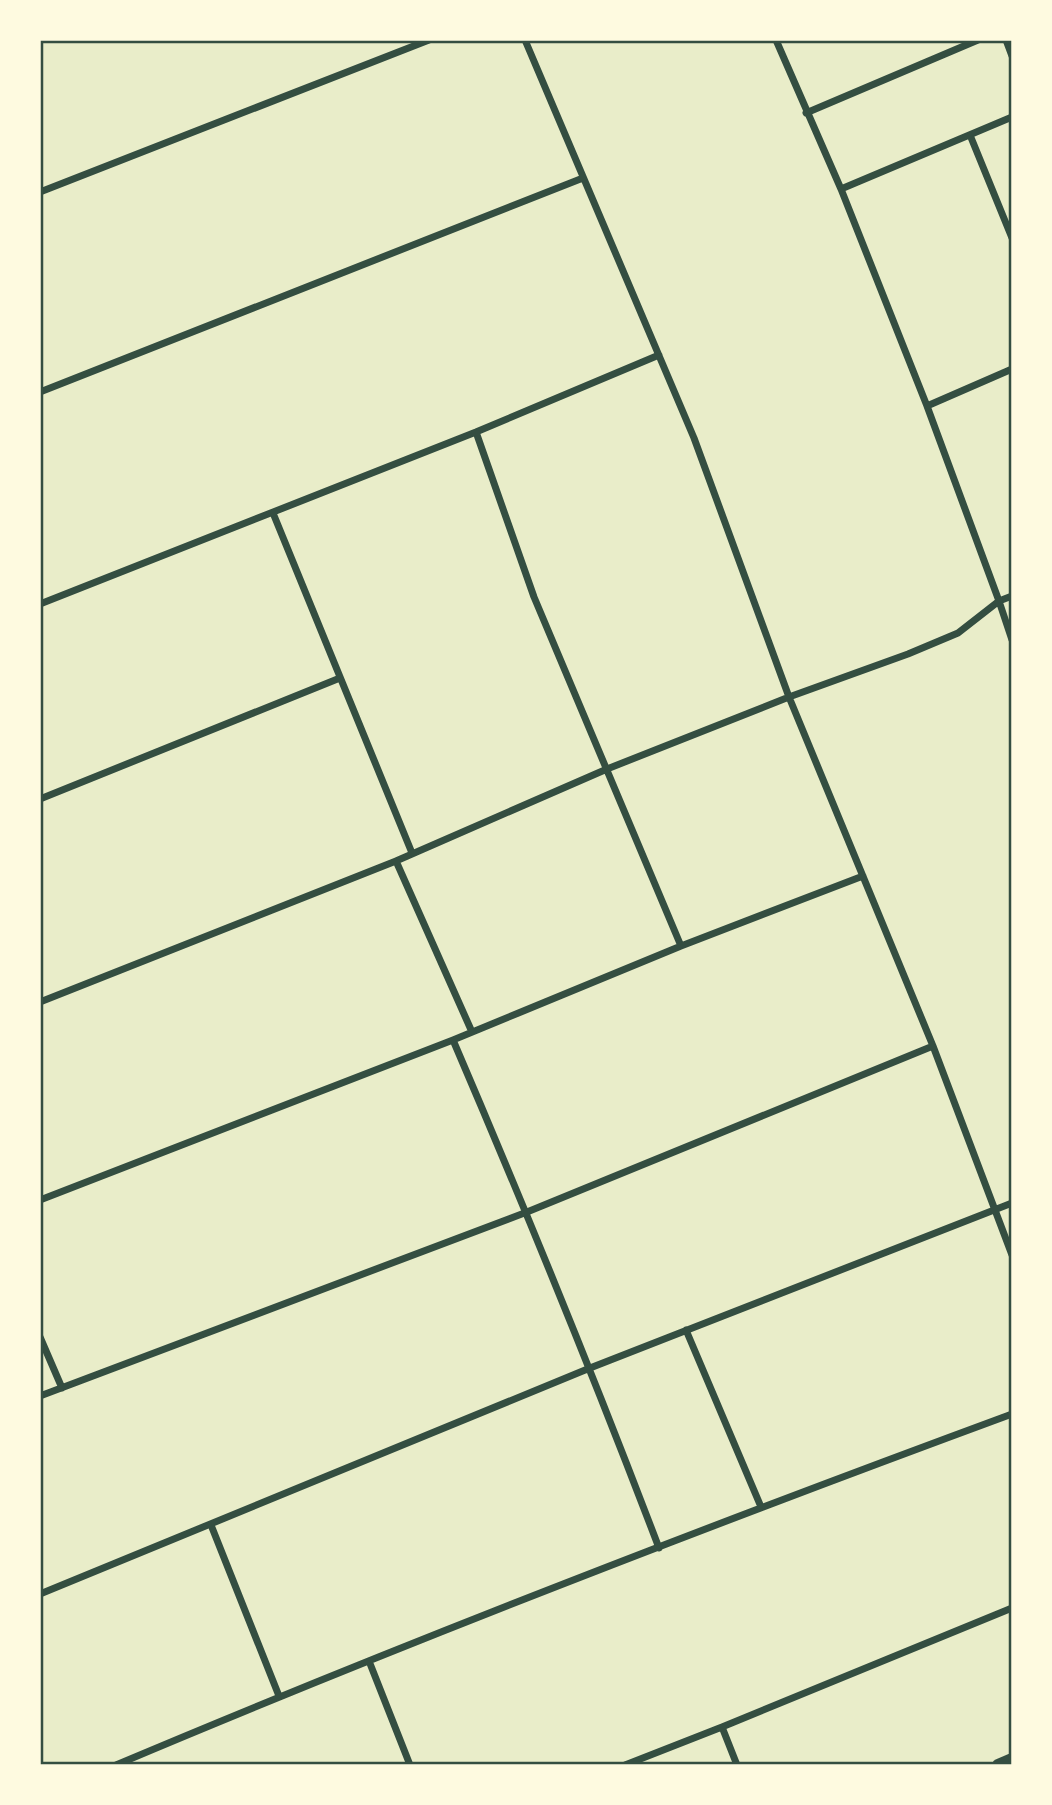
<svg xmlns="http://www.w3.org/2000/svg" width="1052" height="1805" viewBox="0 0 1052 1805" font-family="'Roboto Serif',serif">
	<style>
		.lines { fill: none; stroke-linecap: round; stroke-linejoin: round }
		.minor { stroke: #344e41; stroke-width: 7 }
		.tertiary { stroke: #344e41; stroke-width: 12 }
		.neatline { fill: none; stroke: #344e41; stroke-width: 2.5 }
	</style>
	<rect width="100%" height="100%" fill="#e9edc9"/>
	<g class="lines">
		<path class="minor" d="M525,40l169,398 95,259 144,349 79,209
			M776,40l65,149 86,217 72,195 13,39
			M1006,40l6,16
			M806,113l172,-73
			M970,135l42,103
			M841,189l171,-72
			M40,192l389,-152
			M40,392l543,-214
			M927,406l85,-37
			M476,432l58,165 147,349
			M273,513l139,340
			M40,604l436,-172 183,-77
			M40,799l300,-121
			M396,861l76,171
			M40,1002l356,-141 211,-92 182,-72 119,-43 50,-21 41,-32 13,-5
			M453,1040c72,168 141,337 206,508
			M40,1200l413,-160 228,-94 182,-70
			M686,1330l75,177
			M40,1337l22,51
			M40,1396l487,-184 406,-166
			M211,1525l68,171
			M40,1594l550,-226 422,-165
			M369,1661l41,104
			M722,1727l15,38
			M116,1765c296,-125 595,-240 896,-351
			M625,1765l97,-38 290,-119"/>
		<path class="tertiary" d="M998,1765l14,-6"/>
	</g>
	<rect width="1052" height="1805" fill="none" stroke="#fefae0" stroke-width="84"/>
	<rect x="42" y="42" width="968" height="1721" class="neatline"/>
</svg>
